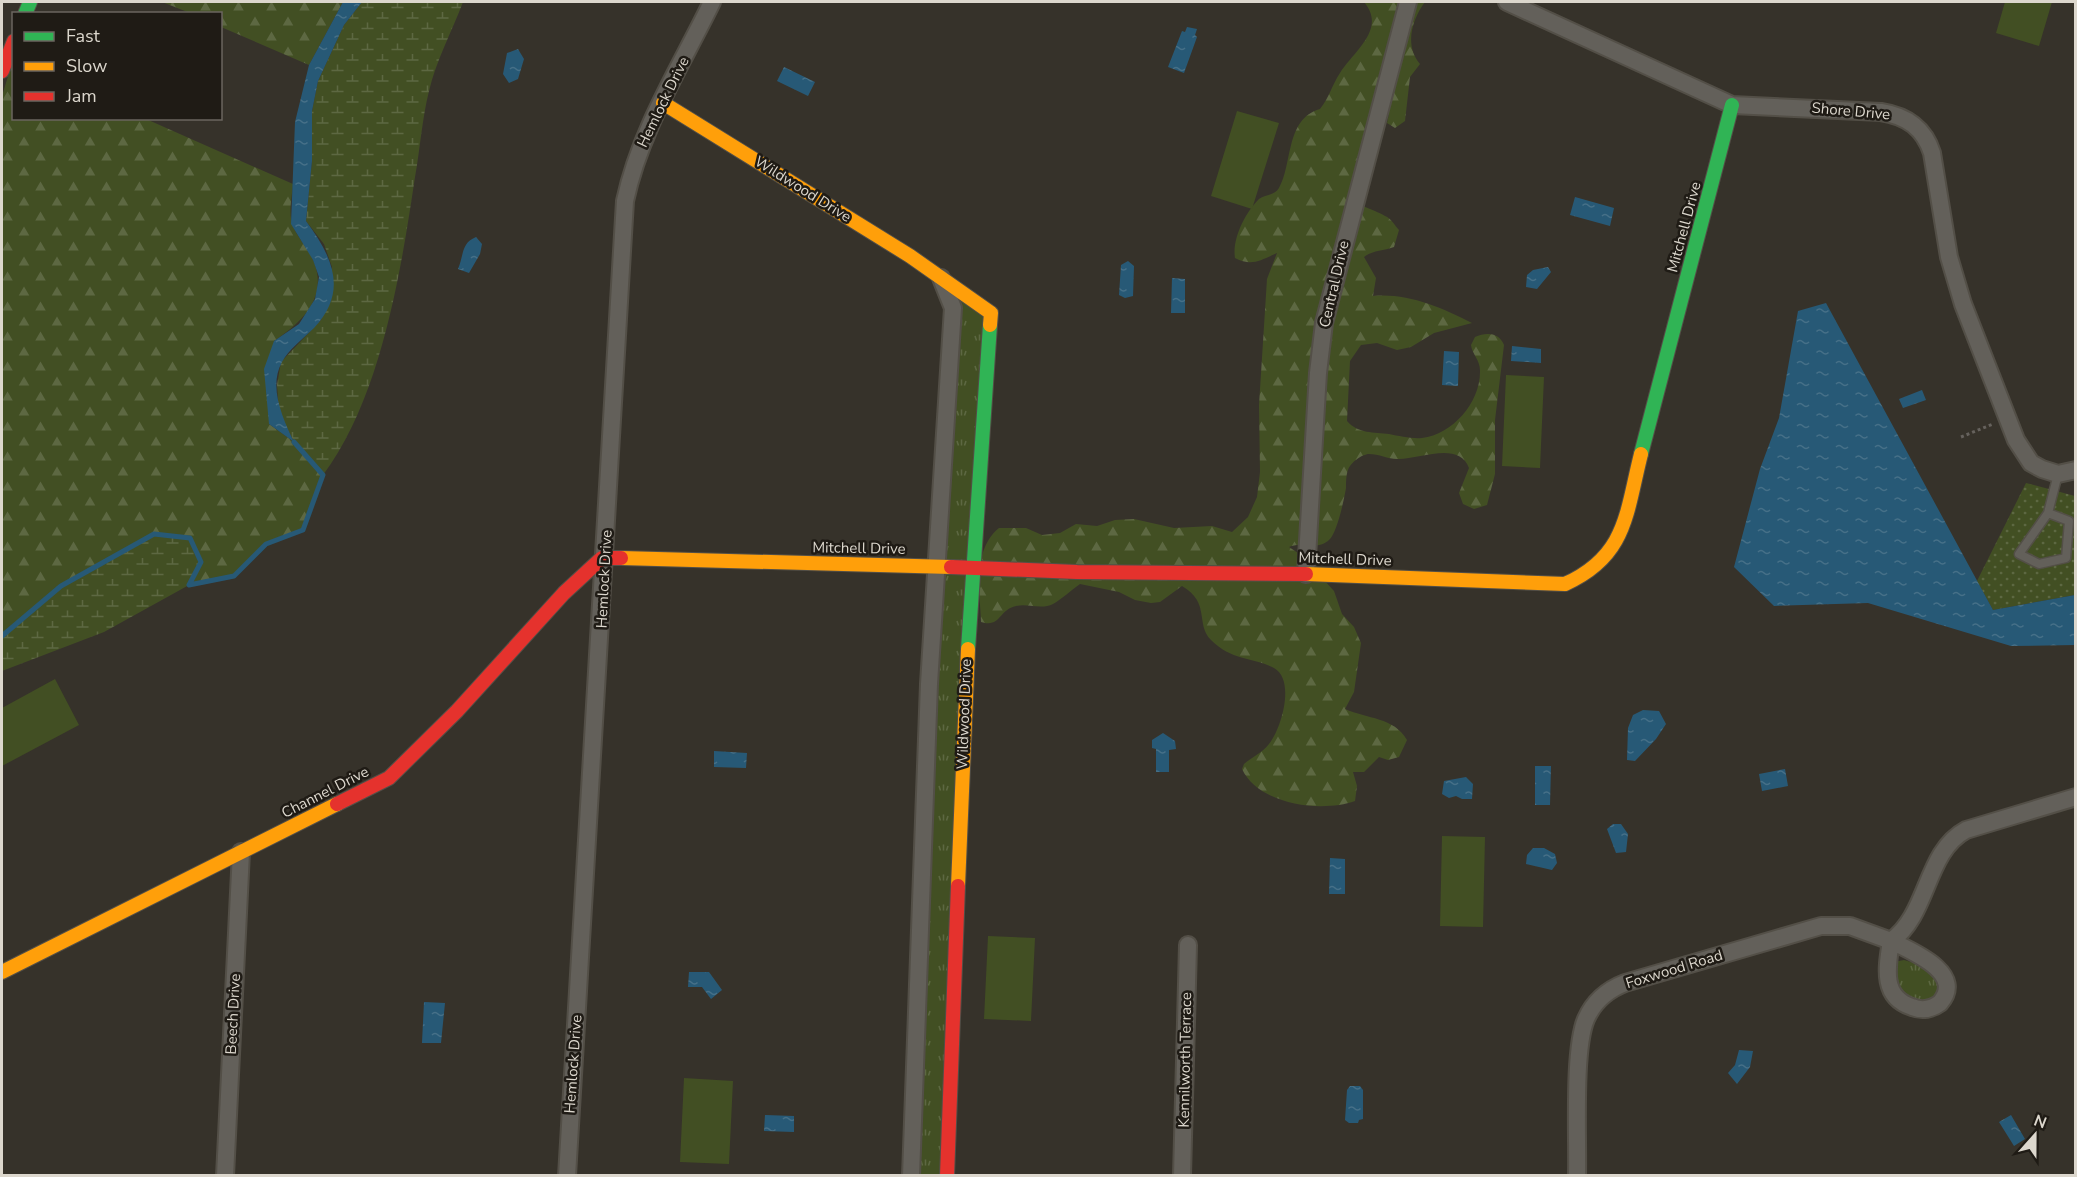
<svg xmlns="http://www.w3.org/2000/svg" width="2077" height="1177" viewBox="0 0 2077 1177" font-family="'Nunito Sans',sans-serif">
	<style>
		.grass { fill: url(#grass-tufts) }
		.forest { fill: url(#forest-firs) }
		.wetland { fill: url(#wetland-marsh) }
		.park { fill: url(#park-dots) }
		.pitch { fill: #424f23 }
		.water { fill: url(#water-ripples) }
		.lines { fill: none; stroke-linecap: round; stroke-linejoin: round }
		.stream { stroke: #275976; stroke-width: 5 }
		.lane-casing { stroke: #534f47; stroke-width: 11 }
		.street-casing { stroke: #534f47; stroke-width: 20 }
		.fast-casing { stroke: #534f47; stroke-width: 16 }
		.slow-casing { stroke: #534f47; stroke-width: 16 }
		.jam-casing { stroke: #534f47; stroke-width: 16 }
		.path { stroke: #66625d; stroke-width: 3; stroke-dasharray: 3 3; stroke-linecap: butt }
		.lane { stroke: #63605a; stroke-width: 8 }
		.street { stroke: #63605a; stroke-width: 16 }
		.fast { stroke: #30b455; stroke-width: 14 }
		.slow { stroke: #ff9f0a; stroke-width: 14 }
		.jam { stroke: #e5322d; stroke-width: 14 }
		.labels { text-anchor: middle; dominant-baseline: central; stroke-width: 5; stroke-linejoin: round; paint-order: stroke }
		.street-label { font-size: 15px; fill: #dcd7cd; stroke: #1f1b15 }
	</style>
	<defs>
		<pattern id="grass-tufts" width="24" height="20" patternUnits="userSpaceOnUse" patternTransform="scale(1.5)"><rect width="24" height="20" fill="#424f23"/><path d="M3 7l-1-3M5 7V3M7 7l1-3M15 17l-1-3M17 17v-4M19 17l1-3" fill="none" stroke="#5d6842"/></pattern>
		<pattern id="forest-firs" width="22" height="20" patternUnits="userSpaceOnUse" patternTransform="scale(1.5)"><rect width="22" height="20" fill="#424f23"/><path d="M5 1l3.5 6h-7zM16 11l3.5 6h-7z" fill="#5d6842"/></pattern>
		<pattern id="wetland-marsh" width="20" height="14" patternUnits="userSpaceOnUse" patternTransform="scale(1.5)"><rect width="20" height="14" fill="#424f23"/><path d="M1 5h8M5 5V1M11 12h8M15 12V8" fill="none" stroke="#5d6842"/></pattern>
		<pattern id="park-dots" width="8" height="8" patternUnits="userSpaceOnUse" patternTransform="scale(1.5)"><rect width="8" height="8" fill="#424f23"/><path d="M2 2h.1M6 6h.1" fill="none" stroke="#5d6842" stroke-width="1.8" stroke-linecap="round"/></pattern>
		<pattern id="water-ripples" width="26" height="14" patternUnits="userSpaceOnUse" patternTransform="scale(1.5)"><rect width="26" height="14" fill="#275976"/><path d="M2 4q2-2 4 0t4 0M15 11q2-2 4 0t4 0" fill="none" stroke="#467088"/></pattern>
	</defs>
	<rect width="100%" height="100%" fill="#36322a"/>
	<path class="grass" d="M941,278l50,35 -44,862 -36,1 42,-868z
		M1904,960l24,7 13,17 -4,14 -26,6 -16,-20 -1,-22z"/>
	<path class="forest" d="M162,2h181l-34,63 -88,-38 -1,-13 -30,-1z
		M1364,2h61c-13,17 -21,44 -5,62l-10,13 -5,44 -10,7 -8,-5 2,-9 -11,8 -28,69c7,17 22,17 35,25 6,2 10,10 14,14l-5,17c-11,4 -21,3 -30,10l12,21 -3,18c35,-3 67,11 99,27l-38,10 -23,14 -14,3 -20,-7 -16,2 -11,16 -3,60c11,13 27,11 42,13 10,2 23,5 33,4 31,-4 59,-36 58,-68 0,-10 -8,-16 -9,-25l4,-8c11,-5 24,-5 29,8l-9,75v54l-8,31 -13,4 -11,-5 -4,-11 10,-25c-10,-28 -51,-8 -72,-9 -9,0 -18,-5 -28,-5 -7,0 -19,9 -21,16 -2,5 -2,13 -2,18 -2,12 -9,45 -17,52 -12,11 -28,1 -40,7l12,8 33,36 8,23 12,13 7,16 -7,49 -9,17c22,10 49,8 62,31l-8,17 -11,3 -9,-3 -15,15h-11l4,14 -2,15c-34,12 -96,4 -113,-32l2,-5c8,-7 18,-11 25,-20 12,-14 27,-64 5,-76 -21,-11 -42,-7 -63,-28 -16,-16 0,-37 -29,-54l-22,16 -9,1 -16,-3 -16,-8 -39,-8c-9,6 -18,15 -27,20 -12,6 -25,-1 -37,2 -18,4 -15,22 -35,16 -1,-30 -9,-72 18,-94h27l16,7 18,-2 16,-9 21,2 18,-6 19,-1 40,9 38,-2 20,6 16,-15 9,-20 3,-25 -1,-67 8,-126 10,-26c-16,7 -25,14 -42,5 -3,-19 10,-45 24,-59 6,-5 15,-3 20,-11 14,-24 6,-69 41,-79 9,-11 12,-24 20,-36 14,-22 47,-44 24,-71z
		M13,60l1,58 132,1 147,65c-1,12 -5,31 0,42 5,13 16,23 21,36 14,36 -13,61 -40,79l-5,83 25,18 29,33 -20,55 -37,14 -32,32 -45,9 12,-23 -199,74v-540z"/>
	<path class="wetland" d="M362,2h101c-11,29 -27,59 -34,89 -7,28 -9,58 -14,86 -14,94 -34,221 -92,298l-29,-33 -15,-30 -2,-27 4,-23 40,-42 11,-53 -8,-23 -18,-23 6,-60v-50l6,-30 26,-56z
		M154,534l36,4 11,24 -12,23 -85,47 -102,39v-35l59,-50z"/>
	<path class="park" d="M2026,483l49,13v99l-82,15 -16,-29z"/>
	<path class="pitch" d="M2005,2h47l-13,44 -43,-13z
		M1237,111l42,12 -27,86 -41,-13z
		M1506,375l38,2 -4,91 -38,-2z
		M55,679l24,46 -77,41v-58z
		M1442,836l43,1 -2,90 -43,-1z
		M988,936l47,2 -4,83 -47,-2z
		M684,1078l49,3 -4,83 -49,-2z"/>
	<path class="water" d="M343,2h19l-18,23 -26,56 -6,30v50l-6,60c26,35 43,70 8,107 -10,10 -26,22 -32,34 -14,25 1,57 12,80l-25,-18 -5,-55 10,-28 25,-17 16,-25 4,-22 -6,-17 -22,-36 4,-102 14,-57z
		M1187,27l10,2 -2,6 2,2 -13,36 -16,-6 14,-36 3,1z
		M518,49l6,10 -6,20 -9,4 -6,-9 4,-21z
		M784,67l31,15 -7,14 -31,-15z
		M1575,197l39,11 -4,18 -40,-11z
		M476,237l6,7 -2,10 -11,19 -11,-4c6,-14 3,-26 18,-32z
		M1128,261l6,5 -1,30 -8,2 -6,-3 2,-30z
		M1548,267l3,5 -14,17 -11,-2 1,-12 6,-5z
		M1172,278l13,1v34h-14z
		M1826,303l167,307 82,-15v50l-64,1 -143,-43 -94,3 -40,-39 26,-98 19,-51 19,-107z
		M1512,346l29,3v14l-30,-2z
		M1444,351l15,1 -1,34 -16,-1z
		M1922,390l4,10 -23,8 -4,-9z
		M1643,710l16,1 7,13 -10,15 -21,22 -8,-1 1,-32 5,-13z
		M1163,733l12,8 1,8 -7,1v22h-13v-23l-4,-1v-8z
		M714,751l33,2 -1,15 -32,-1z
		M1535,766h16l-1,39h-15z
		M1785,769l3,17 -26,5 -3,-17z
		M1466,777l7,7 -1,15h-10l-6,-3 -7,2 -7,-4 2,-13z
		M1613,824h8l7,10 -2,18 -10,1 -9,-24z
		M1533,848h11l11,6 2,9 -5,7 -26,-6 1,-9z
		M1330,858l15,1v35h-16z
		M689,972h20l13,18 -11,9 -9,-12h-14z
		M424,1002l21,1 -4,40h-19z
		M1739,1050l14,1 -3,16 -13,17 -9,-11 7,-8z
		M1350,1086h10l3,4v29l-4,1 -1,3h-9l-4,-3 2,-30z
		M765,1115l29,1v16l-30,-1z
		M2011,1115l14,24 -11,7 -15,-24z"/>
	<g class="lines">
		<path class="stream" d="M2,636l59,-50 93,-52 36,4 11,24 -12,23 45,-9 32,-32 37,-14 20,-55 -29,-33"/>
		<defs>
			<path id="lane" d="M2048,513l21,8 -3,37 -27,6 -20,-10 29,-41 10,-39"/>
			<path id="street" d="M1507,2l225,103 149,7c26,4 43,16 51,41l17,104 14,47 53,136 15,23 11,6 16,5 18,-4
				M1306,574l12,-201 6,-50 84,-321
				M1891,941c20,10 75,32 49,62 -8,6 -18,8 -28,4 -31,-10 -25,-40 -21,-66z
				M225,1176l16,-324
				M567,1176l58,-975c15,-71 56,-135 87,-199
				M911,1176l18,-492 24,-376 -12,-30
				M1182,1176l6,-231
				M1577,1176c1,-38 -4,-126 9,-157 8,-18 21,-29 39,-36l196,-57h29l41,15c38,-27 34,-89 75,-111l110,-33"/>
			<path id="fast" d="M25,14l5,-12
				M1641,454l91,-349
				M968,649l22,-324"/>
			<path id="slow" d="M663,103l247,153 81,57 -1,12
				M621,558l330,9
				M1306,574l259,10c62,-28 61,-71 76,-130
				M958,886l10,-237
				M2,972l335,-168"/>
			<path id="jam" d="M2,71l12,-30
				M951,567l126,5 229,2
				M337,804l52,-26 68,-67 107,-118 38,-35h19
				M947,1176l11,-290"/>
		</defs>
		<use href="#lane" class="lane-casing"/>
		<use href="#street" class="street-casing"/>
		<use href="#fast" class="fast-casing"/>
		<use href="#slow" class="slow-casing"/>
		<use href="#jam" class="jam-casing"/>
		<path class="path" d="M1961,437l32,-13"/>
		<use href="#lane" class="lane"/>
		<use href="#street" class="street"/>
		<use href="#fast" class="fast"/>
		<use href="#slow" class="slow"/>
		<use href="#jam" class="jam"/>
	</g>
	<g class="labels">
		<g class="street-label">
			<text transform="translate(663 102) rotate(-64)">Hemlock Drive</text>
			<text transform="translate(1851 111) rotate(5)">Shore Drive</text>
			<text transform="translate(803 189) rotate(32)">Wildwood Drive</text>
			<text transform="translate(1684 227) rotate(-75)">Mitchell Drive</text>
			<text transform="translate(1334 284) rotate(-77)">Central Drive</text>
			<text transform="translate(859 548) rotate(1)">Mitchell Drive</text>
			<text transform="translate(1345 559) rotate(2)">Mitchell Drive</text>
			<text transform="translate(604 579) rotate(-87)">Hemlock Drive</text>
			<text transform="translate(964 714) rotate(-88)">Wildwood Drive</text>
			<text transform="translate(325 792) rotate(-27)">Channel Drive</text>
			<text transform="translate(1674 969) rotate(-17)">Foxwood Road</text>
			<text transform="translate(233 1014) rotate(-87)">Beech Drive</text>
			<text transform="translate(1185 1060) rotate(-89)">Kennilworth Terrace</text>
			<text transform="translate(573 1064) rotate(-86)">Hemlock Drive</text>
		</g>
	</g>
	<rect width="2077" height="1177" fill="none" stroke="#dcd7cd" stroke-width="6"/>
	<rect x="12" y="12" width="210" height="108" fill="#1f1b15" stroke="#6b665f" stroke-width="1.5"/>
	<rect x="24" y="32" width="30" height="9" fill="#30b455" stroke="#6b665f" stroke-width="1.5"/>
	<text x="66" y="42" font-size="18" fill="#dcd7cd">Fast</text>
	<rect x="24" y="62" width="30" height="9" fill="#ff9f0a" stroke="#6b665f" stroke-width="1.5"/>
	<text x="66" y="72" font-size="18" fill="#dcd7cd">Slow</text>
	<rect x="24" y="92" width="30" height="9" fill="#e5322d" stroke="#6b665f" stroke-width="1.5"/>
	<text x="66" y="102" font-size="18" fill="#dcd7cd">Jam</text>
	<g transform="translate(2035 1135) rotate(21)" stroke="#1f1b15" stroke-width="4.5" paint-order="stroke">
	<path d="M0-4.5L10 22L0 15L-10 22Z" fill="#dcd7cd"/>
	<text y="-9" font-size="16" font-weight="bold" text-anchor="middle" fill="#dcd7cd">N</text>
	</g>
</svg>
